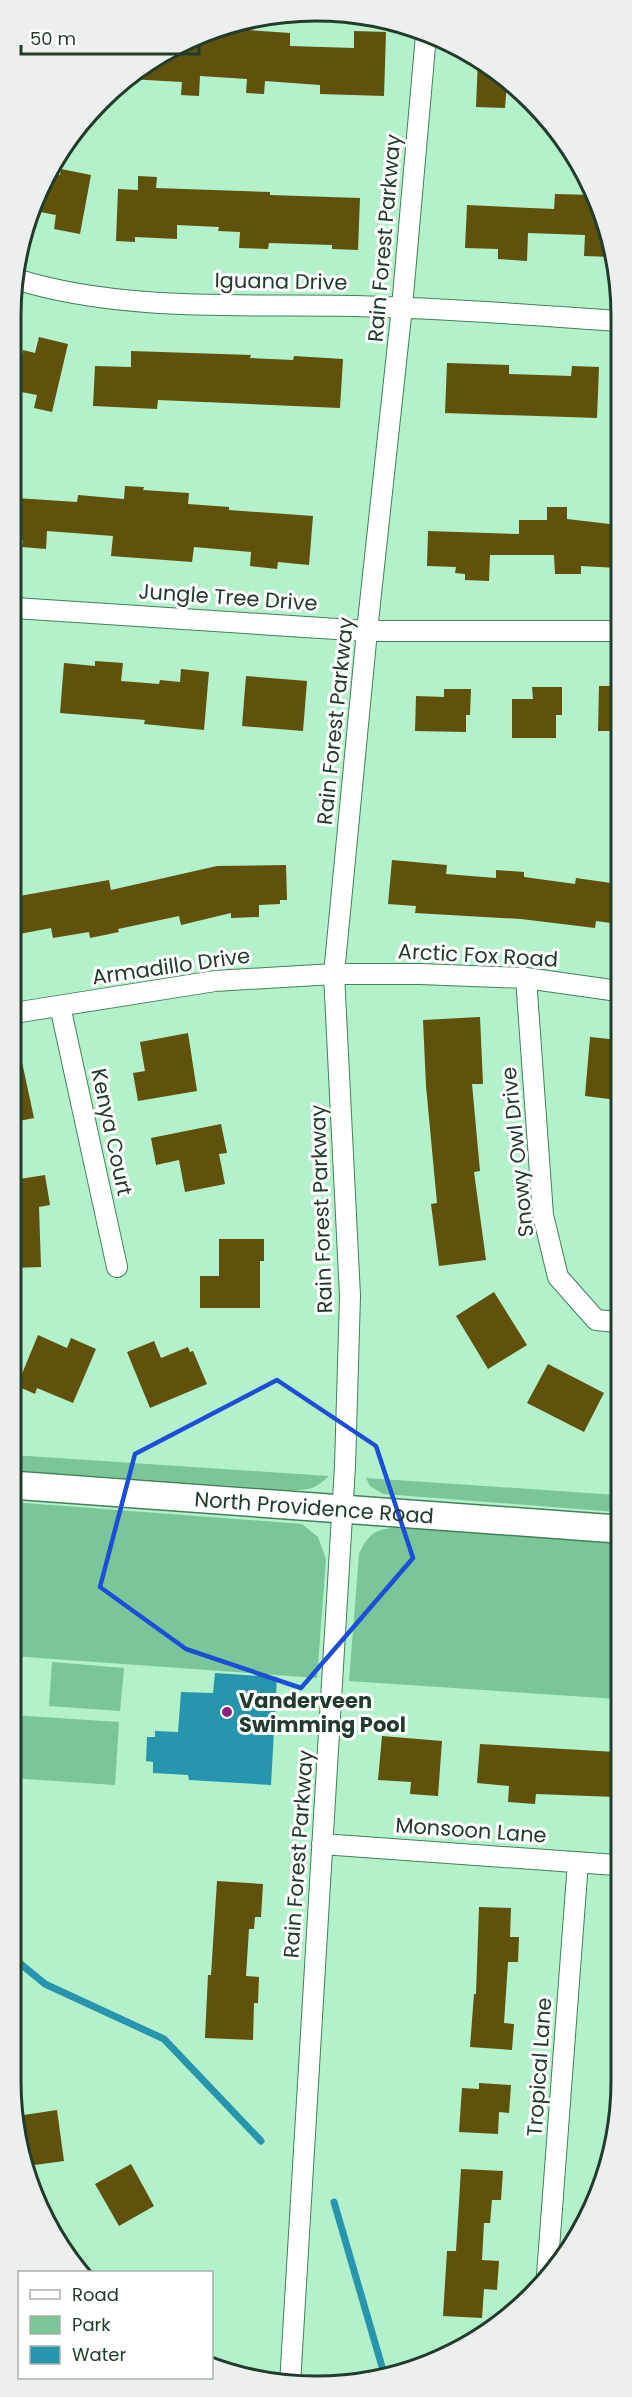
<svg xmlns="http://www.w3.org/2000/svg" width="632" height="2397" viewBox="0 0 632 2397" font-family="Poppins,sans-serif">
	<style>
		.green { fill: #7bc698 }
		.water { fill: #2795ad }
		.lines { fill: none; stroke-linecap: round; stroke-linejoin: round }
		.stream { stroke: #2795ad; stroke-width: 7 }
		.building { fill: #60510c }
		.street-casing { stroke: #437f5b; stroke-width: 22 }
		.secondary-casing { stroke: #437f5b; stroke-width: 30 }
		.street { stroke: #fff; stroke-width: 20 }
		.secondary { stroke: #fff; stroke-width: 27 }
		.marked { fill: none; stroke: #1d4ed8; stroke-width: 4.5; stroke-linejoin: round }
		.poi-dot { fill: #921f7e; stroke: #fff; stroke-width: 2 }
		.labels { text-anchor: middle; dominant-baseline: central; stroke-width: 6; stroke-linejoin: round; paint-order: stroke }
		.street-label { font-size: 21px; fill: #223c2c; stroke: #fff }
		.poi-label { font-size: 21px; font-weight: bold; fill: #223c2c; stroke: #fff; text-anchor: start }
		.rim { fill: none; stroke: #223c2c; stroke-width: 3 }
	</style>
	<rect width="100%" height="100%" fill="#b2f1c9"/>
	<path class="green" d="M12,1455h1l316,21c-15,14 -20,14 -40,14l-277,-20z
		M366,1478l251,17v17l-234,-18 -13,-8z
		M12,1502l290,22 16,13 8,22 -9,119 -305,-22z
		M405,1526l212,16 -1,157 -267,-18 10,-127c12,-26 20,-24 46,-28z
		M52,1662l72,6 -4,43 -71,-5z
		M12,1715l107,7 -4,63 -104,-7z"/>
	<path class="water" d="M215,1673l62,4 -6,108 -82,-5 -1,-5 -35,-2v-11l-7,-1 1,-24h8v-6l23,1 3,-40 32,1z"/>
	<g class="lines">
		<path class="stream" d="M11,1956l34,28 119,55 97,102
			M334,2202l51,175"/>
	</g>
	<path class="building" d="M236,25l13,1 -1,4 42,3v13l64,2v-17l32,1 -2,64 -64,-2v-9l-55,-4 -1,13 -18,-1 1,-14 -47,-3 -1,20 -18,-1 1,-13 -53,-3 17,-17z
		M478,59l29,24 -2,25 -29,-1z
		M61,169l30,6 -11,59 -26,-5 2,-14 -21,-4 16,-37 9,1z
		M138,176l19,1 -1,11 114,4v3l90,3 -2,52 -26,-1v-4l-63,-2 -1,6 -29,-1 1,-16 -22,-1 1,-4 -42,-2v14l-42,-2v5l-19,-1 2,-52 20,1z
		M555,194l39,1 19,62 -29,-1 1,-21 -57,-2 -1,28 -29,-2v-10l-33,-1 2,-43 87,4z
		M39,337l29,7 -16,68 -18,-4 3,-13 -21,-4v-38l6,2 1,-5 12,3z
		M131,351l120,4 -1,3 43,2 1,-4 49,3 -3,49 -182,-8 -1,9 -64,-3 2,-40 36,1z
		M447,363l62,2v9l62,2 1,-10 27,1 -2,51 -152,-5z
		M125,486l19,1 -1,3 46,3 -1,11 41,3v3l84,6 -4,49 -31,-3 -1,7 -27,-3 1,-14 -57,-5 -2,15 -81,-6 2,-20 -66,-5 -1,18 -24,-2 1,-7h-8l1,-42 61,4 1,-7 46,4z
		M547,507h20v12l51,6v43l-37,-2v8h-26l-1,-19h-64l-1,26 -24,-1v-6l-10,-1 1,-6 -29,-1 1,-35 91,3v-14h28z
		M95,661l28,2 -2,18 38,3 1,-4 20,2 1,-13 28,3 -5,58 -60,-6 1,-4 -85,-7 4,-50 31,3z
		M246,676l61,5 -4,50 -61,-5z
		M599,686h19v45h-20z
		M532,687h30v28h-6v23h-44v-39h21z
		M444,689h27l-1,26h-4v17l-51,-1 1,-35 28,1z
		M392,860l55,5 -1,9 50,4v-8l28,2v5l51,7 1,-6 42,6v40l-22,-3 -1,7 -74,-9 -106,-6 1,-7 -28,-2z
		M286,865l1,35h-7v4l-21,1v12l-28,1v-5l-50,12 -2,-9 -61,13 1,3 -29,6 -1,-6 -36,6 -2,-10 -37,7v-38l95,-17 2,10 106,-24z
		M480,1017l3,67h-11l8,87 -6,1 12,88 -47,6 -8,-62 6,-1 -11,-117 -3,-66z
		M188,1033l9,58 -59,10 -5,-28 12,-2 -5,-29z
		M590,1037l28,3 -1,60 -32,-4z
		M22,1062l12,56 -20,4v-59z
		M221,1124l6,29 -8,1 6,30 -40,8 -6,-32 -23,5 -5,-27z
		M45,1175l5,30 -11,2 2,60 -28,1v-88z
		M219,1239h45v22h-4v47h-60v-32h19z
		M494,1292l33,53 -39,24 -32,-53z
		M38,1335l29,13 4,-10 25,11 -23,54 -36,-15 -2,6 -18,-8z
		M154,1341l7,17 27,-11 2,5 3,-1 14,33 -57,24 -23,-56z
		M548,1364l56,29 -20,39 -57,-29z
		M382,1736l60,5 -4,55 -28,-2 1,-12 -33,-2z
		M480,1744l136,8v45l-80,-3 -1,10 -27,-2 1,-16 -32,-3z
		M217,1881l46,3 -2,33h-6l-1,12h-5l-3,47 13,1 -1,26h-4l-1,37 -48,-2 3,-63h3z
		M479,1907l32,1 -1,29h9l-1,25h-10l-4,61 10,1 -2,26 -42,-3 4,-53h2z
		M479,2083l32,2 -2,28 -10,-1 -1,22 -39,-2 3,-44 17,1z
		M57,2110l7,51 -37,5 -10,-50z
		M131,2164l23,42 -35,20 -24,-42z
		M461,2169l42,2 -2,29h-9l-2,23h-6l-2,37 17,1 -2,29 -13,-1 -2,29 -39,-2 4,-65h9z"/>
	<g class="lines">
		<defs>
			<path id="street" d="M16,279c103,33 232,25 339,27 88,2 176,9 264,15
				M15,608l352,23h251
				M526,978l17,237 15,62 38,43 21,2
				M60,1006l57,261
				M14,1013l201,-32 119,-7h86l106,4 92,13
				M322,1844l294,21
				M547,2275l31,-413
				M290,2384l55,-918 5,-170 -16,-322 33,-343 35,-324 24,-272"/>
			<g id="secondary">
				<path id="s1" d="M12,1485l605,44"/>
			</g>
		</defs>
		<use href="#street" class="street-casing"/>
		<use href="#secondary" class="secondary-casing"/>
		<use href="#street" class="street"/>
		<use href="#secondary" class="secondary"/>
	</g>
	<path class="marked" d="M277,1380l99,66 37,112 -112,130 -115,-39 -86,-62 35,-133z"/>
	<circle class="poi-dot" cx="227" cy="1712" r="6"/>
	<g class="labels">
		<g class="street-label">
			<text transform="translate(384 238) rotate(-85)">Rain Forest Parkway</text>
			<text transform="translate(281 281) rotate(1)">Iguana Drive</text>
			<text transform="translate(228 597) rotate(4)">Jungle Tree Drive</text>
			<text transform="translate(335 721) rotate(-84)">Rain Forest Parkway</text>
			<text transform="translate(478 955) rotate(3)">Arctic Fox Road</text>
			<text transform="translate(171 966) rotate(-8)">Armadillo Drive</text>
			<text transform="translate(112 1132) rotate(78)">Kenya Court</text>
			<text transform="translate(517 1152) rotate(-96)">Snowy Owl Drive</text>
			<text transform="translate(321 1209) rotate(-92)">Rain Forest Parkway</text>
			<text stroke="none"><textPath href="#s1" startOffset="303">North Providence Road</textPath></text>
			<text transform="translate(471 1830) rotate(4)">Monsoon Lane</text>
			<text transform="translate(298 1854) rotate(-86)">Rain Forest Parkway</text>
			<text transform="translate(539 2067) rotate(-86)">Tropical Lane</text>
		</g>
		<g class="poi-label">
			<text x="239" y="1700">Vanderveen<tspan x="239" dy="24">Swimming Pool</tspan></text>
		</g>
	</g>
	<path d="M0 0H632V2397H0ZM316 21H316A295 295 0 0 1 611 316V2081A295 295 0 0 1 316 2376H316A295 295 0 0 1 21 2081V316A295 295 0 0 1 316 21Z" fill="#edefee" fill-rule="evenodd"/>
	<path class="rim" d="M316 21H316A295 295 0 0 1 611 316V2081A295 295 0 0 1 316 2376H316A295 295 0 0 1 21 2081V316A295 295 0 0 1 316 21Z"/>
	<rect x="18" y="2271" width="195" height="108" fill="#ffffff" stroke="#a7b1ab" stroke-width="1.5"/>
	<rect x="30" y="2290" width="30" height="9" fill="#ffffff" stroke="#a7b1ab" stroke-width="1.5"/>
	<text x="72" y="2301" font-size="18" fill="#223c2c">Road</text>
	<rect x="30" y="2316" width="30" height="18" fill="#7bc698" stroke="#a7b1ab" stroke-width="1.5"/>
	<text x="72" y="2331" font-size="18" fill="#223c2c">Park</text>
	<rect x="30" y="2346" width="30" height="18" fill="#2795ad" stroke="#a7b1ab" stroke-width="1.5"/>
	<text x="72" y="2361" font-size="18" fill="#223c2c">Water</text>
	<path d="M21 45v9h178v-9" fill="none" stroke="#223c2c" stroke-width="3"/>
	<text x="30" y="45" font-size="18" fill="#223c2c" stroke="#ffffff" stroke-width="4.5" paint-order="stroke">50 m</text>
</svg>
